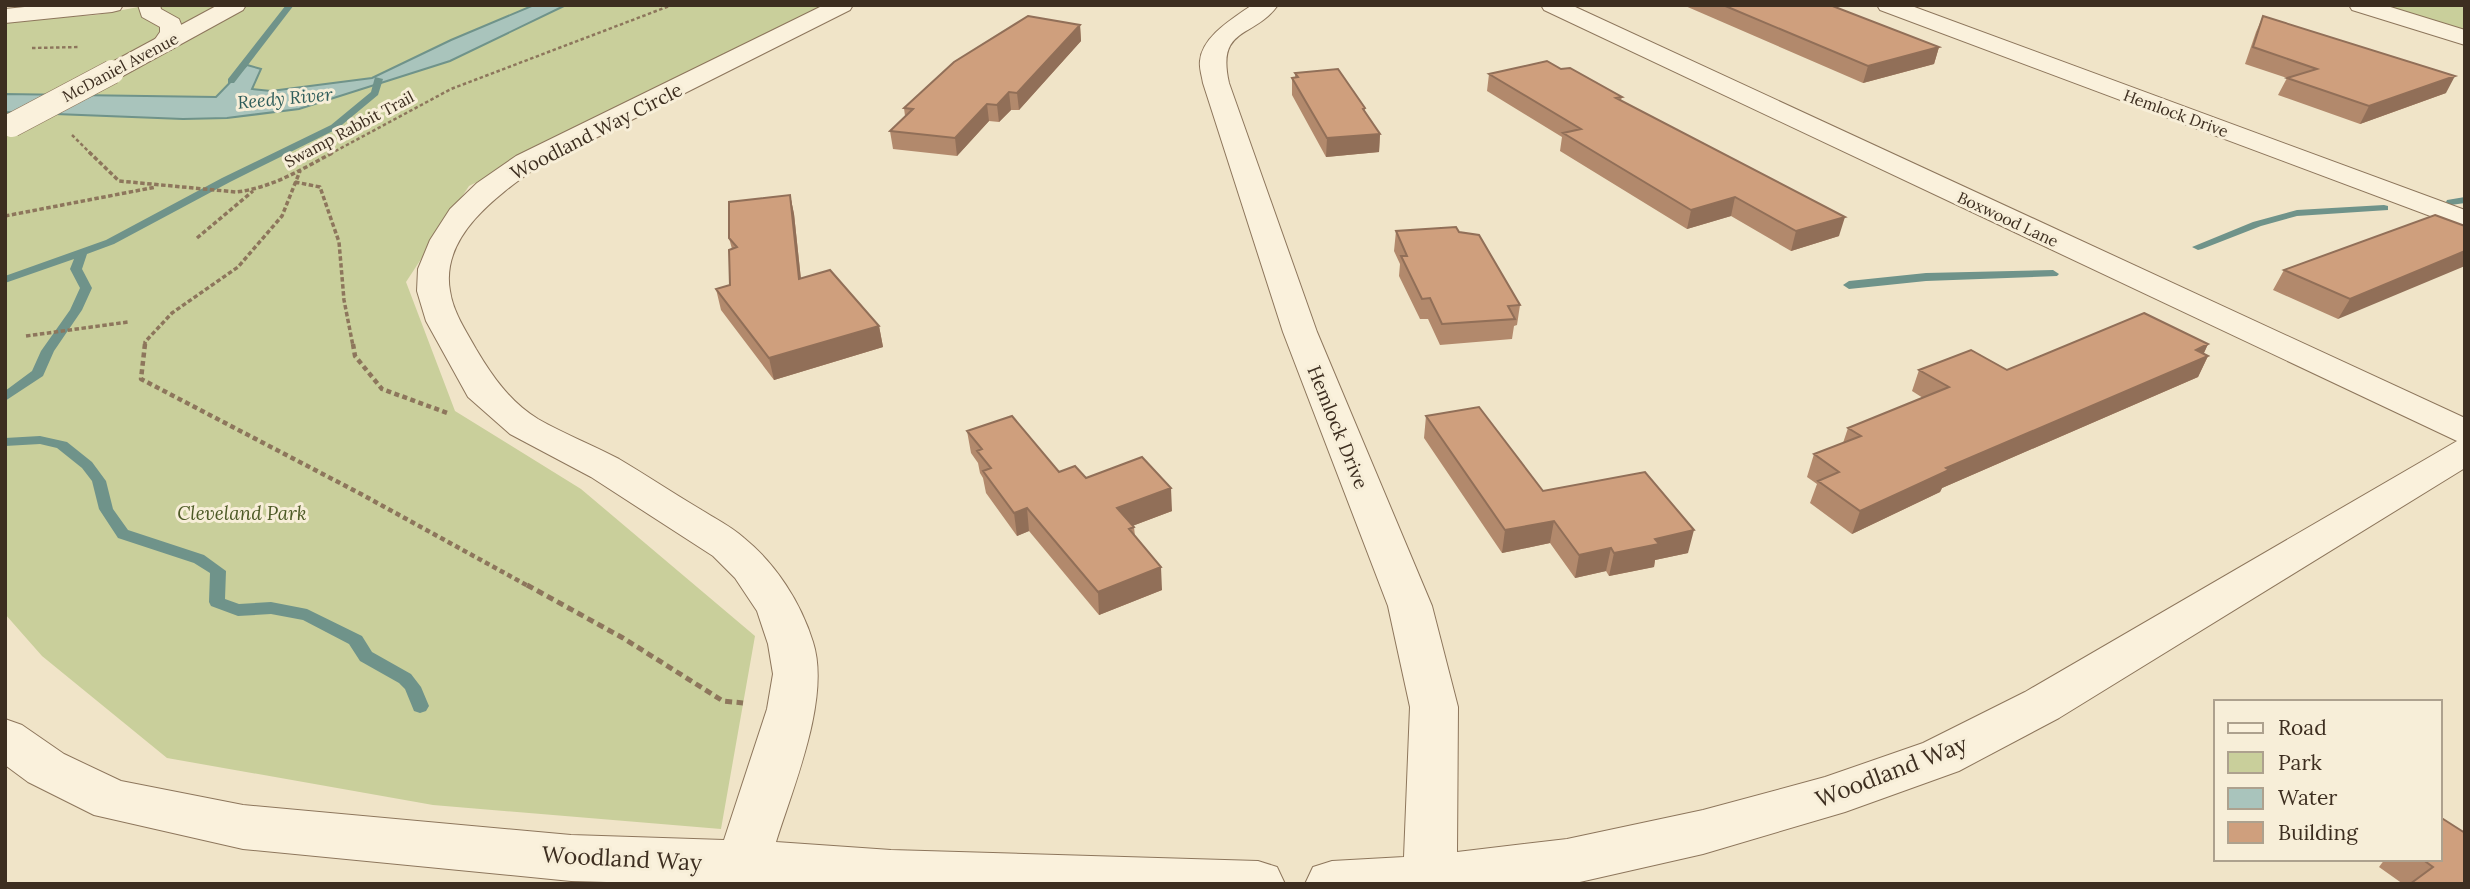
<svg xmlns="http://www.w3.org/2000/svg" width="2470" height="889" viewBox="0 0 2470 889" font-family="Lora,serif">
	<style>
		.green { fill: #c9cf9b }
		.water { fill: #a9c4bc; stroke: #6f938a; stroke-width: 2 }
		.lines { fill: none; stroke-linecap: round; stroke-linejoin: round }
		.stream { fill: #6f938a; fill-rule: evenodd }
		.minor-casing { stroke: #8d765c; stroke-width: 2 }
		.tertiary-casing { stroke: #8d765c; stroke-width: 2 }
		.path-far3 { stroke: #8d765c; stroke-width: 2.5; stroke-dasharray: 3.5 2.5; stroke-linecap: butt }
		.path-far2 { stroke: #8d765c; stroke-width: 3.5; stroke-dasharray: 4.5 2.5; stroke-linecap: butt }
		.path-far1 { stroke: #8d765c; stroke-width: 4.5; stroke-dasharray: 5 3.5; stroke-linecap: butt }
		.path { stroke: #8d765c; stroke-width: 5; stroke-dasharray: 7 4.5; stroke-linecap: butt }
		.minor { fill: #faf1dc; fill-rule: evenodd }
		.tertiary { fill: #faf1dc; fill-rule: evenodd }
		.tertiary-bridge-casing { stroke: #8d765c; stroke-width: 25; stroke-linecap: butt }
		.tertiary-bridge { stroke: #faf1dc; stroke-width: 24 }
		.wall { fill: #b2896c }
		.shaded-wall { fill: #916f58 }
		.building { fill: #cf9f7d; stroke: #916f58; stroke-width: 2 }
		.labels { text-anchor: middle; dominant-baseline: central; stroke-width: 6; stroke-linejoin: round; paint-order: stroke }
		.far-street-label { font-size: 16px; fill: #3d2e20; stroke: #f7eed8 }
		.far-water-label { font-size: 18px; font-style: italic; fill: #2f5d5a; stroke: #f7eed8 }
		.street-label { font-size: 19px; fill: #3d2e20; stroke: #f7eed8 }
		.park-label { font-size: 19px; font-style: italic; fill: #4d5a26; stroke: #f7eed8 }
		.near-street-label { font-size: 23px; fill: #3d2e20; stroke: #f7eed8 }
	</style>
	<rect width="100%" height="100%" fill="#f0e4c8"/>
	<path class="green" d="M149,5h679l-359,181 -63,96 49,129 126,78 174,147 -34,193 -288,-24 -266,-47 -125,-102 -37,-42v-593l91,-6z
		M2377,5h88v27z"/>
	<path class="water" d="M534,5h32l-116,56 -151,48 -72,9 -44,1 -178,-7v-18l211,3 31,-32 14,4 -9,20 19,2 101,-13 79,-38z"/>
	<g class="lines">
		<path class="stream" d="M286,5h8l-60,78h-6v-4z
			M375,77l8,2 -5,16 -41,34 -107,53 -116,62 -27,10 -5,15 10,19 -10,22 -28,41 -11,25 -38,25v-10l27,-20 9,-20 29,-41 10,-22 -10,-19 4,-10 -69,24v-7l101,-36 116,-62 109,-53 40,-33z
			M2465,197v6l-14,2 -5,-3 1,-2z
			M2384,205l4,1v4l-91,6 -36,10 -59,23 -4,1 -6,-3 61,-25 44,-12z
			M2053,270l6,4 -2,2 -131,5 -77,8 -6,-4 6,-4 77,-8z
			M40,436l27,6 25,20 14,19 7,28 15,21 76,25 22,16 -1,28 14,5 32,-2 36,7 55,27 10,16 39,22 10,13 8,19 -3,5 -6,2 -6,-2 -9,-22 -6,-6 -39,-22 -11,-17 -46,-24 -32,-6 -33,2 -27,-10 -2,-4 1,-29 -16,-10 -76,-25 -19,-29 -7,-28 -10,-13 -25,-20 -17,-4 -35,2v-8z"/>
		<defs>
			<path id="minor" d="M44,5h79l-3,5 -8,2 -107,11v-14z
				M138,5h22l1,4 18,10 5,13 -13,18h-16l-4,-5 9,-13v-5l-18,-10z
				M824,5h29l-3,5 -314,158c-38,27 -96,68 -86,123 3,21 16,40 26,58 16,27 34,53 62,70 26,15 55,26 81,40 27,16 54,34 81,50 14,9 31,17 44,29 32,26 57,65 69,104 18,56 -20,145 -37,200l115,8 367,11 19,6 8,17h-607l-107,-3 -328,-32 -149,-34 -66,-33 -23,-17v-46l17,6 42,29 57,27 122,24 328,30 153,5 43,-131 6,-35 -5,-30 -11,-33 -22,-33 -22,-22 -122,-79 -81,-43 -42,-37 -42,-76 -9,-30 1,-22 12,-29 20,-31 27,-26 39,-27z
				M1252,5h26c-24,34 -62,21 -49,78l88,249 115,274 26,101 -1,145 110,-13 136,-29 122,-33 98,-34 102,-51 432,-251 -913,-431 -3,-5h30l894,413v50l-406,250 -100,53 -114,41 -142,42 -132,30h-266l8,-17 19,-6 72,-4 6,-150 -22,-101 -105,-274 -80,-249c-1,-7 -4,-15 -3,-22 2,-25 34,-43 52,-56z
				M1877,5h32l556,205v19l-585,-219z
				M2349,5h35l81,25v15l-113,-35z"/>
			<path id="tertiary" d="M218,5h28l-3,5 -122,67 -9,2 -9,-2 -3,-5 3,-5z"/>
		</defs>
		<use href="#minor" class="minor-casing"/>
		<use href="#tertiary" class="tertiary-casing"/>
		<path class="path-far3" d="M32,48l48,-1
			M72,135l19,19
			M330,154l121,-65 221,-84"/>
		<path class="path-far2" d="M89,152l30,29 117,11c36,-4 66,-23 98,-40
			M295,182l25,5 19,55 5,58 9,46
			M5,216l151,-29
			M197,238l56,-47
			M26,336l102,-14
			M145,346v-4l27,-29 66,-46 44,-51 18,-45"/>
		<path class="path-far1" d="M145,344l-4,35 220,115 169,93
			M353,344l2,12 27,33 68,25"/>
		<path class="path" d="M527,585l96,53 100,63 20,2"/>
		<use href="#minor" class="minor"/>
		<use href="#tertiary" class="tertiary"/>
		<defs>
			<path id="tertiary-bridge" d="M12,125l100,-53"/>
		</defs>
		<use href="#tertiary-bridge" class="tertiary-bridge-casing"/>
		<use href="#tertiary-bridge" class="tertiary-bridge"/>
	</g>
	<path class="wall" d="M1683,5h147l109,42 -5,17 -71,19z
		M2263,16l183,77 -86,31 -82,-29 9,-17 -42,-14 11,-32z
		M1080,25l1,16 -62,69h-8l-12,12 -10,-1 -32,35 -64,-7 -3,-18 15,-15 -1,-8z
		M1561,69l61,28 -1,3 218,136 -48,15 -60,-35 -44,13 -127,-78 2,-14 -75,-46 2,-17z
		M1295,73l70,35v4l15,22 -1,18 -53,5 -34,-62v-17h3z
		M790,195l4,19 7,65 78,47 4,21 -109,33 -53,-70 -5,-21 14,-4 2,-36 -3,-11z
		M2465,226l-127,93 -65,-29 11,-20z
		M1396,231l63,1 61,73 -3,20 -3,1 -2,13 -72,6 -12,-26h-8l-21,-43 1,-12 -6,-13z
		M2208,344l-4,9 4,3 -10,21 -256,111 -2,4 -88,42 -42,-31 7,-19 -10,-7 7,-23 29,-11 5,-15 75,-30 -11,-7 7,-21h88z
		M1426,416l117,75 145,62 -33,7 -1,7 -45,9 -3,-5 -31,7 -25,-35 -48,10 -78,-115z
		M967,431l92,41 27,6 86,33 -40,15 2,1 1,9 27,54 -63,25 -70,-84 -12,5 -31,-43 -3,-15 -3,-5 -2,-10 -7,-10z
		M2385,859h55l25,25h-62l-24,-17z"/>
	<path class="shaded-wall" d="M1080,25l1,16 -62,69 -2,-17z
		M1939,47l-5,17 -71,19 5,-17z
		M2455,76l-9,17 -86,31 9,-18z
		M1009,92l2,18 -12,12 -2,-17z
		M987,104l2,17 -32,35 -2,-18z
		M1380,134l-1,18 -53,5 1,-19z
		M790,195l4,19 9,85 -4,-20z
		M1735,197l-4,19 -44,13 4,-19z
		M1845,217l-6,19 -48,15 5,-20z
		M2465,251v15l-127,53 12,-20z
		M879,326l4,21 -109,33 -5,-22z
		M2208,344l-7,15 7,-3 -10,21 -256,111 -2,4 -88,42 8,-23 86,-43z
		M1171,488l1,23 -53,20 -2,-23z
		M1027,508l2,23 -12,5 -3,-23z
		M1554,521l-4,22 -48,10 3,-23z
		M1694,530l-6,23 -33,7 -1,7 -45,9 5,-23 41,-14z
		M1611,548l-5,23 -31,7 4,-23z
		M1161,567l1,23 -63,25 -1,-23z"/>
	<path class="building" d="M1723,5h107l109,42 -71,19z
		M1028,16l52,9 -63,68 -8,-1 -12,13 -10,-1 -32,34 -65,-7 23,-22 -9,-1 50,-46z
		M2263,16l192,60 -86,30 -82,-28 30,-9 -64,-22z
		M1547,61l14,8 9,-1 52,29 -6,1 229,119 -49,14 -61,-34 -44,13 -128,-77 18,-4 -92,-55z
		M1338,69l27,39 -2,1 17,25 -53,4 -35,-60 6,-1 -3,-4z
		M790,195l9,84 31,-9 49,56 -110,32 -53,-69 14,-4 -1,-35 8,-3 -8,-9v-36z
		M2435,215l30,11v25l-115,48 -66,-29z
		M1456,227l3,5 20,3 41,70 -12,1 7,13 -73,5 -12,-26 -8,1 -21,-43h6l-11,-25z
		M2144,313l64,31 -12,6 12,6 -262,112 3,2 -89,41 -42,-30 21,-9 -25,-18 47,-18 -13,-8 101,-41 -30,-17 52,-20 36,20z
		M1479,407l64,84 102,-19 49,58 -39,9 4,5 -45,9 -3,-5 -32,7 -25,-34 -49,9 -79,-114z
		M1012,416l47,56 16,-6 11,12 56,-21 29,31 -54,20 17,19 -5,2 32,38 -63,25 -71,-84 -13,5 -31,-42 8,-3 -14,-17 5,-2 -15,-18z
		M2440,817l25,16v51h-55l23,-17 -11,-8h18z"/>
	<g class="labels">
		<g class="far-street-label">
			<text transform="translate(120 67) rotate(-28)">McDaniel Avenue</text>
			<text transform="translate(2176 113) rotate(20)">Hemlock Drive</text>
			<text transform="translate(349 129) rotate(-28)">Swamp Rabbit Trail</text>
			<text transform="translate(2008 219) rotate(25)">Boxwood Lane</text>
		</g>
		<g class="far-water-label">
			<text transform="translate(285 98) rotate(-5)">Reedy River</text>
		</g>
		<g class="street-label">
			<text transform="translate(596 131) rotate(-27)">Woodland Way Circle</text>
			<text transform="translate(1338 427) rotate(68)">Hemlock Drive</text>
		</g>
		<g class="park-label">
			<text x="242" y="513">Cleveland Park</text>
		</g>
		<g class="near-street-label">
			<text transform="translate(1891 771) rotate(-21)">Woodland Way</text>
			<text transform="translate(622 858) rotate(3)">Woodland Way</text>
		</g>
	</g>
	<rect width="2470" height="889" fill="none" stroke="#3d2e20" stroke-width="14"/>
	<rect x="2214" y="700" width="228" height="161" fill="#f7eed8" stroke="#ada18e" stroke-width="2"/>
	<rect x="2228" y="723" width="35" height="10" fill="#faf1dc" stroke="#ada18e" stroke-width="2"/>
	<text x="2278" y="735" font-size="21" fill="#3d2e20">Road</text>
	<rect x="2228" y="752" width="35" height="21" fill="#c9cf9b" stroke="#ada18e" stroke-width="2"/>
	<text x="2278" y="770" font-size="21" fill="#3d2e20">Park</text>
	<rect x="2228" y="788" width="35" height="21" fill="#a9c4bc" stroke="#ada18e" stroke-width="2"/>
	<text x="2278" y="805" font-size="21" fill="#3d2e20">Water</text>
	<rect x="2228" y="822" width="35" height="21" fill="#cf9f7d" stroke="#ada18e" stroke-width="2"/>
	<text x="2278" y="840" font-size="21" fill="#3d2e20">Building</text>
</svg>
